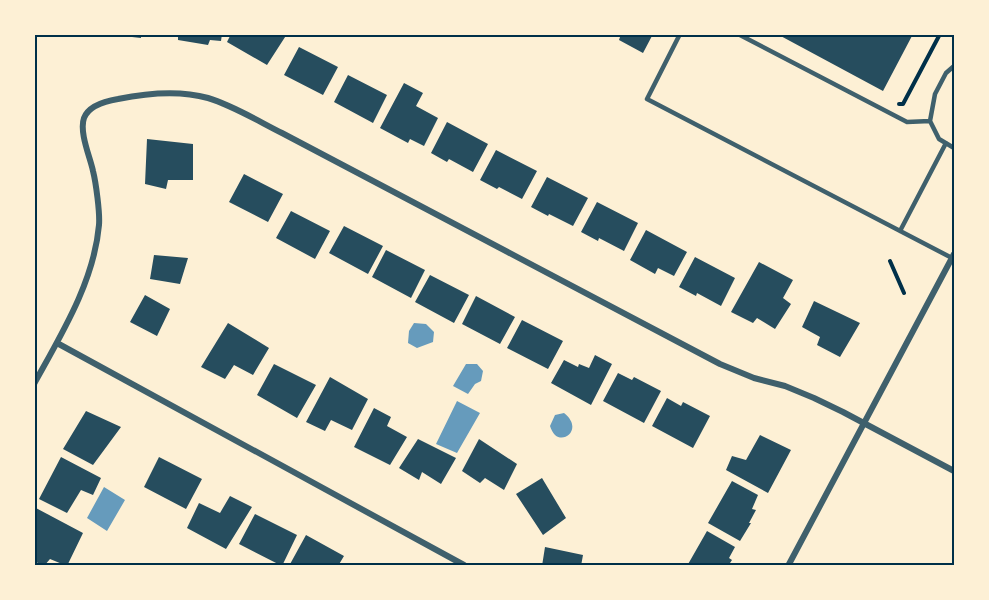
<svg xmlns="http://www.w3.org/2000/svg" width="989" height="600" viewBox="0 0 989 600" font-family="Quicksand,sans-serif">
	<style>
		.water { fill: #669bbc }
		.building { fill: #264d5e }
		.lines { fill: none; stroke-linecap: round; stroke-linejoin: round }
		.path { stroke: #003049; stroke-width: 4 }
		.service { stroke: #3f606c; stroke-width: 4.5 }
		.minor { stroke: #3f606c; stroke-width: 6 }
		.neatline { fill: none; stroke: #003049; stroke-width: 2 }
	</style>
	<rect width="100%" height="100%" fill="#fdf0d5"/>
	<path class="water" d="M414,323l12,1 8,8 -1,10 -16,6 -9,-5 1,-12z
		M466,364h11l6,7 -2,10 -6,3 -7,10 -15,-8z
		M457,401l23,12 -23,40 -21,-9z
		M564,413c19,15 1,31 -9,22 -2,-2 -4,-6 -5,-9l5,-11z
		M104,487l21,13 -18,31 -20,-13z"/>
	<path class="building" d="M123,34h18v4l-18,-2z
		M178,34h44l-1,7 -11,-1 -2,5 -30,-5z
		M231,34h56l-20,31 -40,-23z
		M621,34h32l-10,19 -24,-13z
		M777,34h136l-30,57z
		M299,47l39,20 -15,28 -39,-20z
		M348,75l39,20 -14,28 -39,-21z
		M404,83l19,10 -7,13 22,12 -14,28 -14,-7 -2,4 -28,-15z
		M447,122l41,22 -15,28 -24,-13 -2,3 -16,-9z
		M147,139l46,5v36h-25l-2,9 -21,-5z
		M496,150l41,21 -15,28 -23,-12 -2,2 -17,-9z
		M244,174l39,20 -15,28 -39,-20z
		M547,177l41,21 -15,28 -24,-12 -1,2 -17,-9z
		M597,202l41,21 -14,28 -25,-13 -1,3 -17,-9z
		M291,211l39,20 -15,28 -39,-21z
		M344,226l39,20 -15,28 -39,-21z
		M646,230l41,22 -13,24 -16,-8 -3,6 -25,-14z
		M386,250l39,20 -14,28 -39,-21z
		M154,255l34,3 -8,26 -30,-5z
		M695,257l40,21 -14,28 -24,-13 -1,3 -17,-9z
		M759,262l34,18 -10,18 8,6 -16,25 -18,-11 -4,5 -22,-11z
		M430,275l39,20 -15,28 -39,-21z
		M145,295l25,14 -13,27 -27,-14z
		M476,296l39,21 -15,27 -38,-20z
		M814,301l46,22 -20,34 -23,-12 3,-8 -18,-10z
		M522,320l41,21 -15,28 -41,-21z
		M228,323l41,25 -16,27 -19,-10 -9,14 -24,-12z
		M595,355l17,9 -21,41 -40,-22 13,-23 14,7 1,-3 10,4z
		M274,364l42,21 -19,33 -40,-23z
		M618,373l14,7 2,-3 27,14 -17,32 -41,-22z
		M330,377l38,22 -16,31 -21,-10 -6,11 -19,-9z
		M667,398l14,8 2,-4 27,14 -17,32 -41,-22z
		M374,408l17,9 -4,9 20,11 -17,28 -36,-18z
		M86,411l35,16 -28,38 -30,-16z
		M760,435l31,15 -23,43 -42,-23 6,-14 14,4z
		M418,439l38,19 -15,26 -19,-12 -3,8 -20,-12z
		M479,439l38,25 -13,26 -19,-12 -5,5 -18,-12z
		M61,457l40,21 -8,17 -12,-5 -14,23 -28,-14z
		M159,457l43,22 -16,30 -42,-22z
		M542,478l24,40 -23,17 -27,-41z
		M732,481l26,14 -6,14 4,1 -7,13h2l-11,18 -32,-18z
		M230,496l22,11 -26,42 -39,-21 12,-25 21,10z
		M34,507l49,26 -16,33 -17,-7 -6,7 -10,-5z
		M255,514l42,21 -15,31 -43,-22z
		M707,531l28,16 -6,11 3,2 -4,6h-41z
		M306,535l38,21 -6,10h-49z
		M545,547l38,8 -2,11h-39z"/>
	<g class="lines">
		<path class="path" d="M952,34l2,2
			M899,104h4l37,-70
			M890,261l14,32"/>
		<path class="service" d="M680,34l-33,65 305,159
			M738,34l169,88 23,-1
			M954,66l-8,7 -11,21 -5,27 9,18 15,9
			M900,231l46,-88"/>
		<path class="minor" d="M57,343l407,222
			M34,384c27,-49 60,-102 65,-159 1,-12 -3,-42 -6,-54 -3,-14 -14,-39 -9,-53 5,-13 22,-17 34,-19 29,-6 62,-9 90,-1 26,8 50,23 74,35l438,231 34,14 31,8 29,12 29,14 111,59
			M788,566l166,-312"/>
	</g>
	<rect width="989" height="600" fill="none" stroke="#fdf0d5" stroke-width="72"/>
	<rect x="36" y="36" width="917" height="528" class="neatline"/>
</svg>
